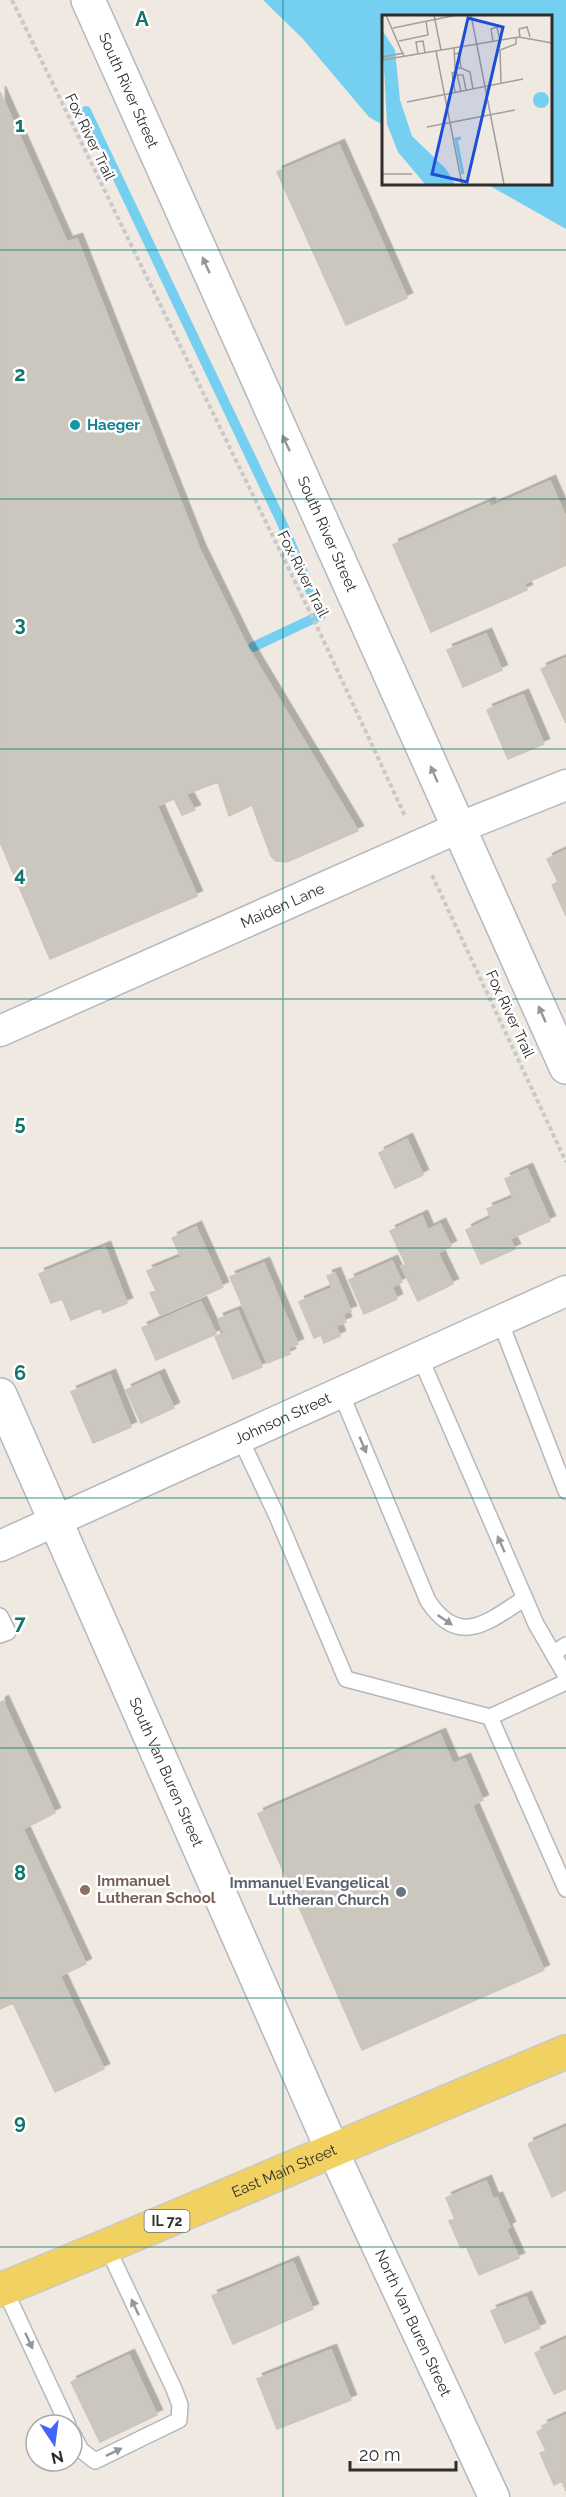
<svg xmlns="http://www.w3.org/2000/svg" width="566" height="2497" viewBox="0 0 566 2497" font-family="Raleway,sans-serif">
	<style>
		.water { fill: #75cff0 }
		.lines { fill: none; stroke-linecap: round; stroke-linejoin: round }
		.stream { stroke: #75cff0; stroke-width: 10 }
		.building { fill: #cbc7bf; stroke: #cbc5ba; stroke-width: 1.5; filter: url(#shadow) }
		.lane-casing { stroke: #b4b7c1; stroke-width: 18 }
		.street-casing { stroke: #b4b7c1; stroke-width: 33 }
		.secondary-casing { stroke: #b4b7c1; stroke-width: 36 }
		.primary-casing { stroke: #c9c9c9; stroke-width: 36 }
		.path { stroke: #c9c9c9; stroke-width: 4; stroke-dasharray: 4.5 3; stroke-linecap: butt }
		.lane { stroke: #fff; stroke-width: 15 }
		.street { stroke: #fff; stroke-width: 30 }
		.secondary { stroke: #fff; stroke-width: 33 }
		.primary { stroke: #f2d163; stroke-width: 33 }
		.oneway { fill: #969696 }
		.grid { fill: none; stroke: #0f766e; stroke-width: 1.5; stroke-opacity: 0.55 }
		.culture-dot { fill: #0f9aa8; stroke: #fff; stroke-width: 2 }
		.education-dot { fill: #8d6e63; stroke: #fff; stroke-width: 2 }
		.worship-dot { fill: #6b7280; stroke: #fff; stroke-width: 2 }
		.labels { text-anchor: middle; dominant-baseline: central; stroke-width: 5; stroke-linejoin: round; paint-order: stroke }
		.shield { fill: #fff; stroke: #6d6d6d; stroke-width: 1.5 }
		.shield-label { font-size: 14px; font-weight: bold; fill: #2e2e2e }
		.street-label { font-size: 15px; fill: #2e2e2e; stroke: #fff }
		.culture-label { font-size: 15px; font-weight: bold; fill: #0d838f; stroke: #fff; text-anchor: start }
		.education-label { font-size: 15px; font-weight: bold; fill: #785e54; stroke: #fff; text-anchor: start }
		.worship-label { font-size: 15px; font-weight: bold; fill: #5b616d; stroke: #fff; text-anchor: end }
		.inset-river { fill: none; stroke: #75cff0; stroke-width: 3 }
		.inset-road { fill: none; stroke: #a29e99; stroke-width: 1.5 }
		.view { fill: #1d4ed8; fill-opacity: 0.15; stroke: #1d4ed8; stroke-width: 3 }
		.inset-edge { fill: none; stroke: #2e2e2e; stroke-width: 3 }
		.grid-label { font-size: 20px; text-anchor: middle; font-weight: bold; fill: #0f766e; stroke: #fff; stroke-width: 5; stroke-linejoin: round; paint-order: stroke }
	</style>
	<defs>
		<filter id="shadow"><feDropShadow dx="5.5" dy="-5.5" stdDeviation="0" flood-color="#0004"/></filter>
	</defs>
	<rect width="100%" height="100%" fill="#efe9e1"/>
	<path class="water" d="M263,0h303v229l-81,-46h65v-167h-167v109l-14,-8 -66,-78z"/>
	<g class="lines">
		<path class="stream" d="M86,111l195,410 40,94 -68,32"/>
	</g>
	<path class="building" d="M0,92l67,150 10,-3 123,311 46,94 112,187 -71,31 -11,-1 -5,-5 -19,-51 -23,11 -11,-34 -32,12 9,16 -13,5 -8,-16 -17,7 40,90 -147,63 -50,-117z
		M339,145l68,153 -61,27 -69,-153z
		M550,481l16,37v47l-42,19 3,6 -96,42 -38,-87 96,-42 2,4z
		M486,634l16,36 -39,17 -16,-37z
		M566,658v65l-25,-54z
		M523,695l21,49 -36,15 -21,-49z
		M566,850v66l-14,-31 6,-3 -11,-23z
		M407,1139l16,36 -28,13 -16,-35z
		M527,1169l23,52 -40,18 5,10 -34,15 -15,-34 25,-12 -4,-9 26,-11 -8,-19z
		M422,1216l6,14 12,-6 11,22 -13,7 15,31 -35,17 -17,-35 5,-1 -16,-34z
		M196,1227l27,60 -63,28 -10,-22 6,-2 -9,-20 34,-14 -9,-19z
		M105,1247l22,56 -24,10 -2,-5 -30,12 -9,-21 -11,4 -12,-29z
		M392,1261l10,21 -10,5 5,12 -33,15 -15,-34z
		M264,1263l34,81 -10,4 2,6 -23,9 -37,-86z
		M335,1273l16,38 -8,3 3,8 -10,4 4,10 -16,7 -3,-8 -7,3 -15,-36 33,-14 -5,-12z
		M201,1302l15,32 -60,26 -14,-32z
		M238,1311l24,56 -29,12 -18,-42 9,-4 -6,-14z
		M110,1375l21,52 -38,16 -22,-51z
		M159,1375l15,33 -33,15 -15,-33z
		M3,1701l52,112 -32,16 63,135 -26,12 44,93 -49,23 -42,-89 -13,6v-306z
		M440,1734l13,30 12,-5 18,41 -11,5 72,165 -182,80 -104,-236z
		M566,2127v63l-14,7 -24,-53z
		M486,2181l7,18 4,-1 13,29 -4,2 13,29 -40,17 -13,-29 -5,2 -12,-27 6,-2 -9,-21z
		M293,2262l20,47 -80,35 -21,-48z
		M526,2297l14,31 -35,15 -14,-32z
		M566,2339v50l-12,5 -19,-41z
		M331,2350l20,50 -74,29 -20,-50z
		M129,2355l28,60 -57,27 -29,-60z
		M566,2415v76l-4,-10 -8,4 -14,-32 6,-2 -9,-19 7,-4 -2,-2z"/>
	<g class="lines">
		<defs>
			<path id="lane" d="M500,1321l66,170
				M420,1357l116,267 30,52
				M340,1391l88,210c31,47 60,21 97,-3
				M240,1438l36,76 70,165 144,38
				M0,1616l8,16 -8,3
				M553,1654l13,-9
				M566,1682l-76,35 76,172
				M4,2288l64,137
				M72,2433l9,17 14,11 84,-41 1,-15 -6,-16 -67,-142"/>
			<g id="street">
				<path id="s1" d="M0,1031l458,-203 108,-43"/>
				<path id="s2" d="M0,1546l566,-255"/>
				<path id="s3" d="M332,2149l162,348"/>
			</g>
			<g id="secondary">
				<path id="s4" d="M88,0l478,1067"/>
				<path id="s5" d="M0,1395l332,754"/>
			</g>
			<g id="primary">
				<path id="s6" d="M0,2290c190,-77 377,-160 566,-238"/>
			</g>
		</defs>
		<use href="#lane" class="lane-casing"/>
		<use href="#street" class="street-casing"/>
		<use href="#secondary" class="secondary-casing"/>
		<use href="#primary" class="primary-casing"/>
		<path class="path" d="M12,0l308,633 85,183
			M432,875l134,287"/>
		<use href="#lane" class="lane"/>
		<use href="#street" class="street"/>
		<use href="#secondary" class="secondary"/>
		<use href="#primary" class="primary"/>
	</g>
	<defs><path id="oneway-solid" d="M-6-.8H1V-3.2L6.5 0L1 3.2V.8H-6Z" transform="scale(1.5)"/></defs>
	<g class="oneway">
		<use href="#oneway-solid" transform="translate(206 265) rotate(-114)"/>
		<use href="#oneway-solid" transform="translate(286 443) rotate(-115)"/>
		<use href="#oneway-solid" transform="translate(434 774) rotate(-114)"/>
		<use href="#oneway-solid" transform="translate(542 1014) rotate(-114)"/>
		<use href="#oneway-solid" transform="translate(363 1445) rotate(67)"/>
		<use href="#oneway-solid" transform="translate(501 1544) rotate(-114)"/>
		<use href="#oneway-solid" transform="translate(445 1620) rotate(34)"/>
		<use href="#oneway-solid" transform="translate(135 2307) rotate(-115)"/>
		<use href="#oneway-solid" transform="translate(29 2341) rotate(65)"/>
		<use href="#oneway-solid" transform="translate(114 2452) rotate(-26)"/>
	</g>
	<path class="grid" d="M283,0v2497M0,250h566M0,499h566M0,749h566M0,999h566M0,1248h566M0,1498h566M0,1748h566M0,1998h566M0,2247h566"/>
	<circle class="culture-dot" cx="75" cy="425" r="6"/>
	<circle class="education-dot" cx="85" cy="1890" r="6"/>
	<circle class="worship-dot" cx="401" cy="1892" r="6"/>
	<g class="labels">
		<rect class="shield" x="144.5" y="2210" width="45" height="22" rx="4.5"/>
		<g class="shield-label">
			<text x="167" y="2221">IL 72</text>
		</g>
		<g class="street-label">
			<text stroke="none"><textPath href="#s4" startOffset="99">South River Street</textPath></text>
			<text transform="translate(90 137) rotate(64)">Fox River Trail</text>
			<text stroke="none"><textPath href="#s4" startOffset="585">South River Street</textPath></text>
			<text transform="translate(303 574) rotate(63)">Fox River Trail</text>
			<text stroke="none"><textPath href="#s1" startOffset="309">Maiden Lane</textPath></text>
			<text transform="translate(510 1014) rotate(65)">Fox River Trail</text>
			<text stroke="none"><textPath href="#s2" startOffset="310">Johnson Street</textPath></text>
			<text stroke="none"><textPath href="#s5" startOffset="412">South Van Buren Street</textPath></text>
			<text stroke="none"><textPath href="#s6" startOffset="308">East Main Street</textPath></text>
			<text stroke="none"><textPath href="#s3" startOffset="192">North Van Buren Street</textPath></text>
		</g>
		<g class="culture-label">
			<text x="87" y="425">Haeger</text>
		</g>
		<g class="education-label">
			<text x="97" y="1881">Immanuel<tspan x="97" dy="17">Lutheran School</tspan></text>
		</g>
		<g class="worship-label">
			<text x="389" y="1883">Immanuel Evangelical<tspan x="389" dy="17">Lutheran Church</tspan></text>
		</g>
	</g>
	<g transform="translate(382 15)">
		<rect width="170" height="170" fill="#efe9e1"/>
		<path d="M0,15l13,20 5,50 12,36 34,33 9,15h-30l-27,-32 -11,-28zM151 85a8 8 0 1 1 16 0a8 8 0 1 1-16 0Z" fill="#75cff0"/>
		<path class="inset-river" d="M79,123l-5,1 7,35"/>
		<path class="inset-road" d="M4,0l18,42M52,0l7,35M89,0l33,169M11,13l64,-13M138,22l-1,-8 8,-2 3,10M17,26l29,-6 -2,-14M111,26l-2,-12 6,-2 3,13M72,32l1,21h6l-2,-15 -4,1M54,36l26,133M36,39l-2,-12 7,-1 2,12M0,42l22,-4M0,45l137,-23 33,6M79,53l9,4 3,17M74,55l5,21M76,60h5l3,15M119,68l-1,-33 16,-6v-6M73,77l-3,-19 5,-2M25,87l116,-23M45,112l88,-17M0,159h30"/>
		<path class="view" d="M86,3l35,9 -36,155 -35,-8z"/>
		<rect width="170" height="170" class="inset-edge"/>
	</g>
	<g class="grid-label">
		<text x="142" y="26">A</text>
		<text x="20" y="132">1</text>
		<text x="20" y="381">2</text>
		<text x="20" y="631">3</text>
		<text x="20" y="881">4</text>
		<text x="20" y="1130">5</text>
		<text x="20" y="1380">6</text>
		<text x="20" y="1630">7</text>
		<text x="20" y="1880">8</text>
		<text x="20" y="2129">9</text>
	</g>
	<g transform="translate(54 2443) rotate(167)"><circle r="28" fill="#ffffff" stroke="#ababab" stroke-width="1.5"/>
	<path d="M0-4.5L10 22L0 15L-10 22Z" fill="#4264fb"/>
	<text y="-9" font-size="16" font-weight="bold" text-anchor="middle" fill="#2e2e2e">N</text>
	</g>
	<path d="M350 2461v9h106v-9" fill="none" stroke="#2e2e2e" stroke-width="3"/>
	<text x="359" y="2461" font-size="18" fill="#2e2e2e" stroke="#ffffff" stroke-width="4.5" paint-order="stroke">20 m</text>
</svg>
